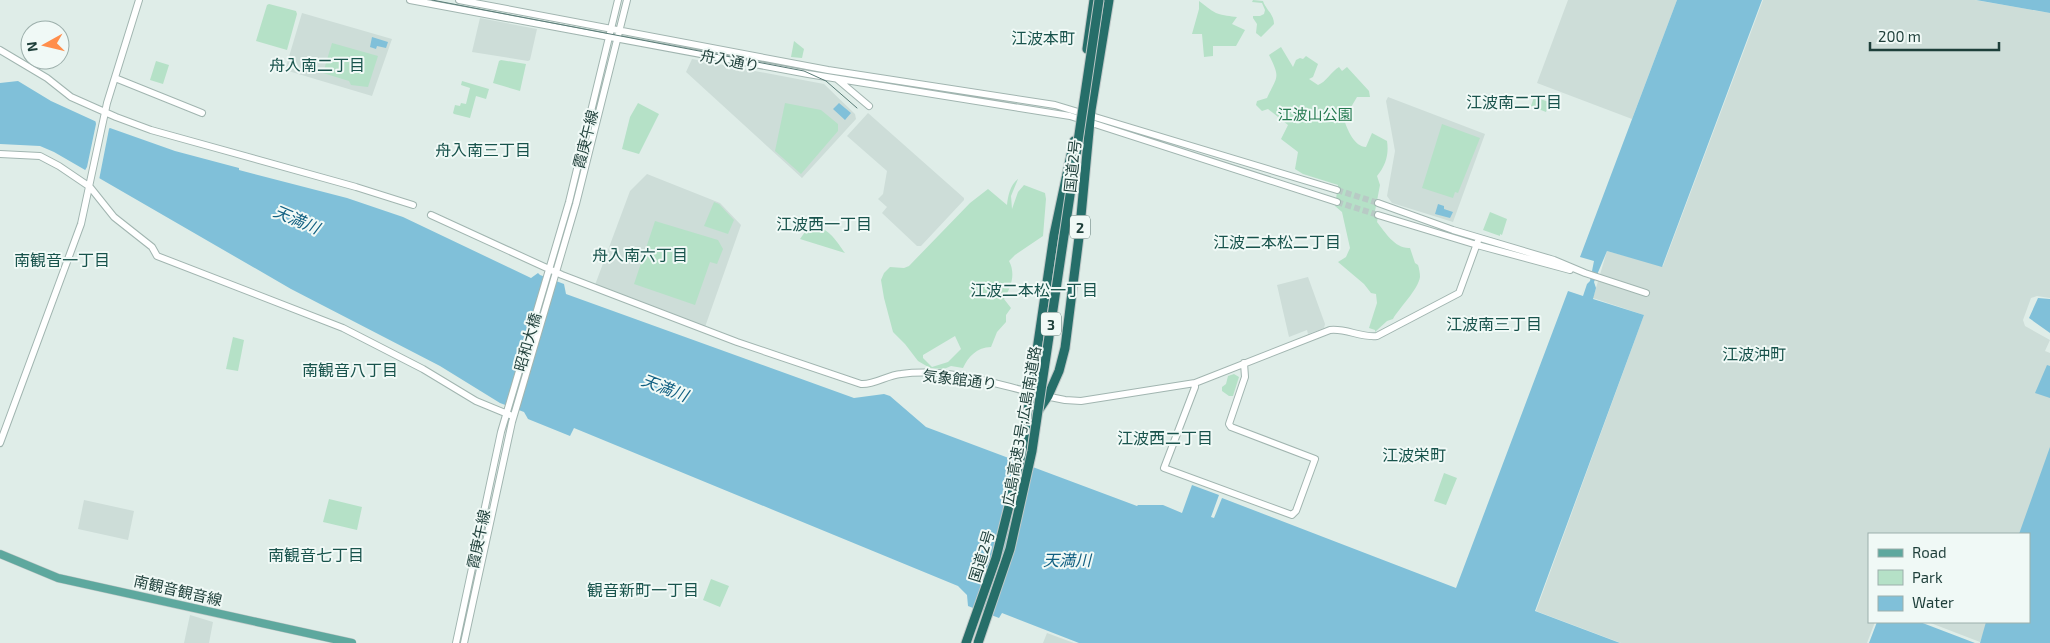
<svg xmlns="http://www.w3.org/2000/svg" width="2050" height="643" viewBox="0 0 2050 643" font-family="'Exo 2','Noto Sans JP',sans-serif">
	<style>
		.built { fill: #cdddd8 }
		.green { fill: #b5e1c7; fill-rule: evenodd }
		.water { fill: #80c0d9 }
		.pier { fill: #dfede8 }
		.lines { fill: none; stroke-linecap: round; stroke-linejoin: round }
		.minor-tunnel { stroke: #b8cac5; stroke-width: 6; stroke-dasharray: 6 3; stroke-linecap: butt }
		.minor-casing { stroke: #a1b5b0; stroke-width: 8 }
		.major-casing { stroke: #c0c9c8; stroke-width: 9 }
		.highway-casing { stroke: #c0c9c8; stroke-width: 11 }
		.minor { stroke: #fff; stroke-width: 6 }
		.major { stroke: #5ea89e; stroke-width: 8 }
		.highway { stroke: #266e69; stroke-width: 9 }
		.tram { stroke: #587b76; stroke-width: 1 }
		.highway-bridge-casing { stroke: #c0c9c8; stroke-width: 11; stroke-linecap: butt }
		.highway-bridge { stroke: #266e69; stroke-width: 9 }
		.labels { text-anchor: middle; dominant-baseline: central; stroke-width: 4; stroke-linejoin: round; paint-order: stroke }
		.shield { fill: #f0f9f6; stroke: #5d7772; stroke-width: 1 }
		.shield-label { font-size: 14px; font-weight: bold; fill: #1e3f3a }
		.street-label { font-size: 15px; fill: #1e3f3a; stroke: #f0f9f6 }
		.park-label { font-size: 15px; fill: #247a50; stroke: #f0f9f6 }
		.neighbourhood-label { font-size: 16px; fill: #18534c; stroke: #f0f9f6 }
		.water-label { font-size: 16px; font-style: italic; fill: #116082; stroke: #f0f9f6 }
	</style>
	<rect width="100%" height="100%" fill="#dfede8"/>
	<path class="built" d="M1568,0h109l-45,119 -95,-36z
		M1763,0h212l75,13v285l-13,-2 -6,2 -8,22 2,6 25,14 -5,11 5,2v104l-30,77h-151v88h6l-8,21h-246l-85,-32 108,-296 -51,-17 14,-47 56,15z
		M302,13l90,26 -20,57 -87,-26z
		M480,18l57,11 -7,31 -2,1 -56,-9z
		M692,59l132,25 31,30 1,5 -54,59 -116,-106z
		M1388,97l97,37 -32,88 -61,-19 -5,-7 8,-45 -9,-50z
		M868,113l96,85v2l-43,46h-4l-35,-33 5,-6 -9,-8 5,-5 4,-23 -40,-35z
		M647,174l73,29 21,22 -36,102 -110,-42 35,-94z
		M1308,277l17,47 -1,4 -16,6 -1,-4 -18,7 -12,-52z
		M84,500l50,11 -6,29 -50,-11z
		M190,615l23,7 -4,21h-25z
		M1928,622h60l-8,20z
		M1047,633l27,10h-31z"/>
	<path class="green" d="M1253,0l10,1c3,9 11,13 11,23l-13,13 -5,-4 1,-9 -4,-6v-2h7l4,-2 1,-4 -3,-7 -10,-1z
		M1199,1c6,4 11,9 17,12 8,3 14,3 21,4l-5,7 13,6 -9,16h-23v10l-9,1 -2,-23h-10l7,-25z
		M269,4l27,7 1,3 -10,36 -31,-9 11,-36z
		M794,41l10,8 -2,9 -11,-1z
		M332,43l46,13 -10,31 -17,-2 -2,-4 -26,-8z
		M1281,47l12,20 3,-7 4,-2 3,1 3,-3 12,8 -5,13 -4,2 9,6c8,-3 13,-13 21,-18l3,4 5,-4 22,24 1,6h-13l-13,22c3,11 11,28 22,28l6,-14 15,8c2,13 -1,24 -10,35l3,9 -5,26 4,1 -2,10c8,10 18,27 33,26l5,15 3,2c1,3 2,8 2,12 -2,13 -21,31 -27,42l-6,2 -12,11v-2l-6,-2 8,-25 -1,-9 -5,-1 -7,-9 -26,-22 8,-5 4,-9 -8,-36 -7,-6 3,-21 -35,-11 -8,-5 3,-17 -17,-13 7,-14 -20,-16 -6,2 -6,-6 1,-4 10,-3c10,-22 14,-19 2,-43z
		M501,60l25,4 -6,27 -27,-8 6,-22z
		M156,61l13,4 -6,19 -13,-4z
		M462,81l27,8 -3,10 -10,-3 -6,22 -16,-4 -1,-1 2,-8 5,1 1,-3 5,1 4,-16 -9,-3z
		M1534,97l15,5 -3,10 -15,-6z
		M638,103l21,11 -20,40 -17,-5 8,-32z
		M785,103l36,7 17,14v7l-37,43 -26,-23z
		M1442,124l38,14 -22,55 -3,-1 -2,6 -31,-10z
		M1018,179l-7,17 1,13 6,-17 6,-7 21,8 1,6 -3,37 -28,19 -6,6c7,13 2,26 -5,38l7,9 -5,7v7l-9,10 -6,15c-14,0 -23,10 -28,21l-12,-2 -7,3 -14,-1 -12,-7 -13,-17 -12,-12 -9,-34 -3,-18 3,-7 6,-6 14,1 5,-2 61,-63 18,-14 19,16c1,-9 3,-20 11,-26zM955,336l6,13 -13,13 -16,5 -9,-9v-3z
		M714,202l5,2 15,16 -6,14 -24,-8z
		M1490,212l17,7 -5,16 -2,-1v2l-17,-6z
		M655,221l63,19 5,9 -6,15 -7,-2 -15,43 -61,-21z
		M815,226c15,3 22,16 30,27l-45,-14 7,-10z
		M233,337l11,3 -6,31 -12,-2z
		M1234,374l5,3 -6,19h-4l-7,-5v-4l4,-3 2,-8z
		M1444,473l13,5 -11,27 -12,-4z
		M329,499l33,8 -5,23 -34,-8z
		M711,579l18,7 -9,21 -17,-7z"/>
	<path class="water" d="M1677,0h85l-100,267 -55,-16 -13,31 2,6 -3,11 51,16 -109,296 85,32h-541l-77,-30 -3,5 -31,-12 -1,-11 -9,-9 -384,-158 -4,8 -42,-17 -4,-7 -24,-9 -60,-37 -149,-77 -237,-137 -14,-6 -40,-2v-61l18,-2 33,20 59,27 65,23 64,17v2l108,28 56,19 128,61 7,-5 2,2 24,9 2,10 288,104 30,-4 6,2 36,31 211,79 1,-1h25l19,8 10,-28 27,10 -8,22 3,1 8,-20 234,90 112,-297 15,5 4,-12 3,-3 4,-20 -14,-4z
		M1976,0h74v13z
		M372,37l16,5 -2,6 -9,-2 -1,3 -6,-2z
		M839,103l12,10 -6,7 -12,-11z
		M1438,204l6,2v3l9,3 -3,6 -15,-4z
		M2038,298l12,1v34l-21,-15z
		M2047,365l3,1v32l-15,-5z
		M2050,447v196h-70l6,-21h43v-88h-10z
		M1877,622h43l55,21h-106z"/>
	<path class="pier" d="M95,118l16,8 -2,3 -10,51 -15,-8 3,-5 9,-43z"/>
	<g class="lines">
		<path class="minor-tunnel" d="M1337,190l41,13
			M1337,202l41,13"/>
		<defs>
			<path id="minor" d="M410,0l398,74 262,42 267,86
				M459,0l369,70 227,35 282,85
				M0,50l47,28 24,19 45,20 35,13 205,57 57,18
				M115,78l87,35
				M837,79l32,27
				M0,154l40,2 19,10 31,21 24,30 38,30 5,9 186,72 80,41 53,32 34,14
				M1378,203l75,27 101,30 31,13 61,20
				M431,215l131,60 175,67 124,42c14,1 26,-9 40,-10 45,-6 90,8 132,19
				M1378,215l99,30 93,25
				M1195,383v4l-31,81 128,47 4,-4 19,-52 -84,-32 -2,-3 16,-47 -1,-14
				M1045,396l20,4 16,1 114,-18 135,-53c16,-2 31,8 47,6l82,-43 20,-55
				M0,443l81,-219 26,-121 32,-103
				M456,643l45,-211 68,-230 49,-202
				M464,643l48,-221 64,-218 51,-204"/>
			<path id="major" d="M0,554l58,24 294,65"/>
			<path id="highway" d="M1087,49l7,-49
				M1038,411l10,-15 11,-25 6,-23 14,-111 12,-127 18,-110
				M966,643l30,-85 25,-100 33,-223 20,-94"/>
		</defs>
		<use href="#minor" class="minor-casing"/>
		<use href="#major" class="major-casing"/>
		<use href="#highway" class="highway-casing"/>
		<use href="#minor" class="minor"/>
		<use href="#major" class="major"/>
		<use href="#highway" class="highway"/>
		<path class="tram" d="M432,0l372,71 22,10 31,27"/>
		<defs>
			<path id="highway-bridge" d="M978,643l32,-94 22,-98 67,-451"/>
		</defs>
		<use href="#highway-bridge" class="highway-bridge-casing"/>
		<use href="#highway-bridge" class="highway-bridge"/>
	</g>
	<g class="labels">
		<g class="shield">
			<rect x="1070" y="215.5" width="20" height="23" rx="4"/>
			<rect x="1041" y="312.5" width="20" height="23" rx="4"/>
		</g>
		<g class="shield-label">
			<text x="1080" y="227">2</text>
			<text x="1051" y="324">3</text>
		</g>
		<g class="street-label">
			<text transform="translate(730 60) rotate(11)">舟入通り</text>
			<text transform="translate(585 139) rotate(-76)">霞庚午線</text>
			<text transform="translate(1072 166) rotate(-84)">国道2号</text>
			<text transform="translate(527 342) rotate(-74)">昭和大橋</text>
			<text transform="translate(960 379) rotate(7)">気象館通り</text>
			<text transform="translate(1021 426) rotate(-80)">広島高速3号;広島南道路</text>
			<text transform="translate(478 539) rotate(-78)">霞庚午線</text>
			<text transform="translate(981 556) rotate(-73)">国道2号</text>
			<text transform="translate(178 590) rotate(13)">南観音観音線</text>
		</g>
		<g class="park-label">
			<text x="1315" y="114">江波山公園</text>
		</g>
		<g class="neighbourhood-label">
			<text x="1043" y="37">江波本町</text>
			<text x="317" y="64">舟入南二丁目</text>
			<text x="1514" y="101">江波南二丁目</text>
			<text x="483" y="149">舟入南三丁目</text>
			<text x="824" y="223">江波西一丁目</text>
			<text x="1277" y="241">江波二本松二丁目</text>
			<text x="640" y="254">舟入南六丁目</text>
			<text x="62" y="259">南観音一丁目</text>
			<text x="1034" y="289">江波二本松一丁目</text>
			<text x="1494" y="323">江波南三丁目</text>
			<text x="1754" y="353">江波沖町</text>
			<text x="350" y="369">南観音八丁目</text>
			<text x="1165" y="437">江波西二丁目</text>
			<text x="1414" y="454">江波栄町</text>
			<text x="316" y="554">南観音七丁目</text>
			<text x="643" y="589">観音新町一丁目</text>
		</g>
		<g class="water-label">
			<text transform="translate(297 219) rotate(23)">天満川</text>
			<text transform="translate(665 387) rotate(21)">天満川</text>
			<text x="1067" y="559">天満川</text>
		</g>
	</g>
	<rect x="1868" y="533" width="162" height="90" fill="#f0f9f6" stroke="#9cafab"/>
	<rect x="1878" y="549" width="25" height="8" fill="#5ea89e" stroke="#9cafab"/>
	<text x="1912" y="558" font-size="15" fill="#1e3f3a">Road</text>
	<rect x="1878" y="570" width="25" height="15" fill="#b5e1c7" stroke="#9cafab"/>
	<text x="1912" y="583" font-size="15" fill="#1e3f3a">Park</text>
	<rect x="1878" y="596" width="25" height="15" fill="#80c0d9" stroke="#9cafab"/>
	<text x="1912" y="608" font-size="15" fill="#1e3f3a">Water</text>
	<g transform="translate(45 45) rotate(262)"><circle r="24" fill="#f0f9f6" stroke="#9cafab"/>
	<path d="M0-4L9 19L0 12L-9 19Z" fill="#ff8e4b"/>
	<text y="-8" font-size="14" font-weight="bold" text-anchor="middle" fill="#1e3f3a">N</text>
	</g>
	<path d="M1870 42v8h129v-8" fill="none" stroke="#1e3f3a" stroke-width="2.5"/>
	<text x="1878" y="42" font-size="15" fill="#1e3f3a" stroke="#f0f9f6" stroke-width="4" paint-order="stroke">200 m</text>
</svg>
